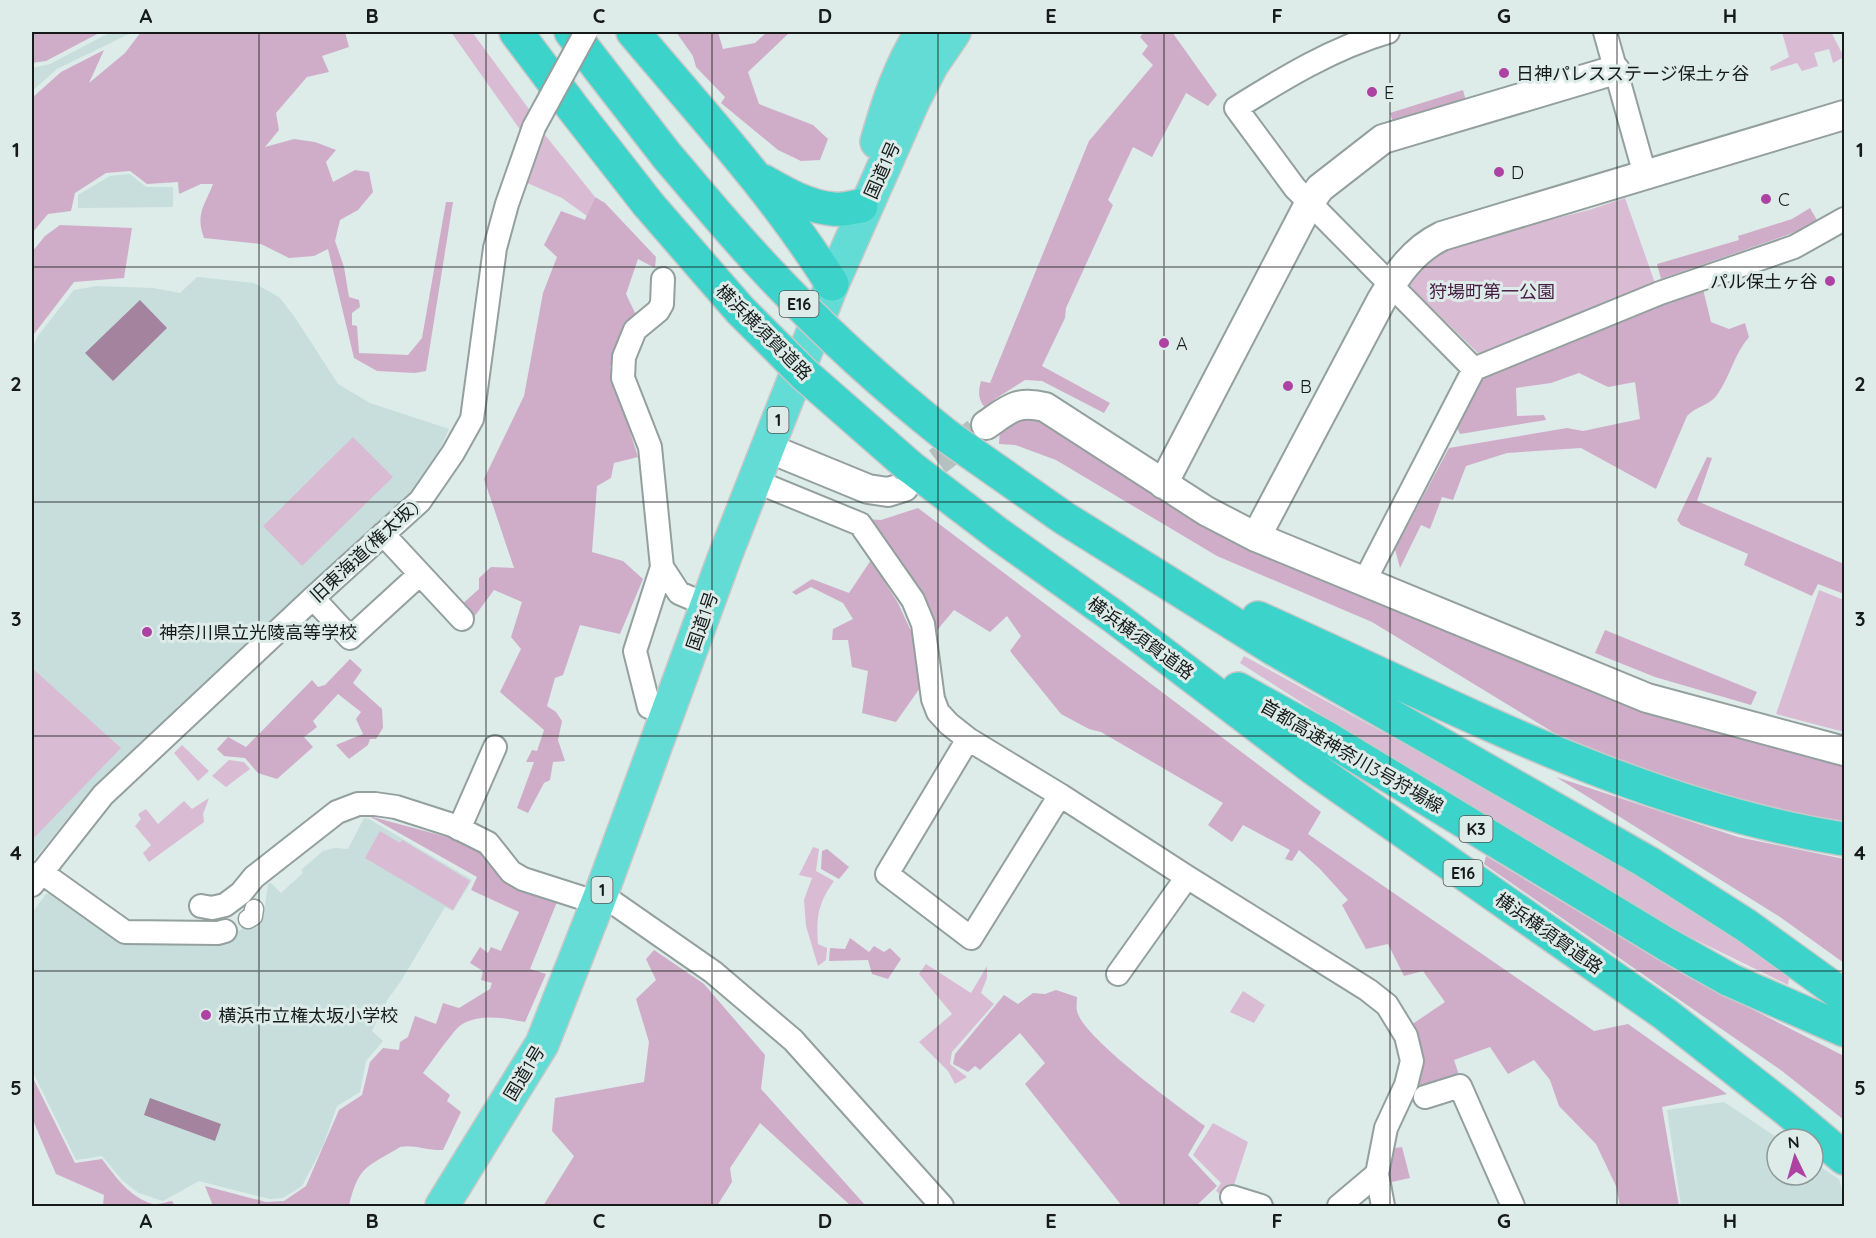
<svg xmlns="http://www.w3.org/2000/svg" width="1876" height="1238" viewBox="0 0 1876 1238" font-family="Quicksand,'Noto Sans JP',sans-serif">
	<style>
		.built { fill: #c7dedc }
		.green { fill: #dabbd4 }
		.forest { fill: #cfadc9 }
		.water { fill: #a3839d }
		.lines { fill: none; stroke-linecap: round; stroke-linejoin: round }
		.tertiary-tunnel { stroke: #b5c1c0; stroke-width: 28; stroke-dasharray: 28 14; stroke-linecap: butt }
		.pedestrian-casing { stroke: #93a09e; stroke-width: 21 }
		.minor-casing { stroke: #93a09e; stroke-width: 26 }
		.tertiary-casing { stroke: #93a09e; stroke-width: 32 }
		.trunk-casing { stroke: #c7c8c8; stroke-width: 36 }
		.motorway-casing { stroke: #c7c8c8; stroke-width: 36 }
		.pedestrian { stroke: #fff; stroke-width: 18 }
		.minor { stroke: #fff; stroke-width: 22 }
		.tertiary { stroke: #fff; stroke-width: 28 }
		.trunk { stroke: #62dcd4; stroke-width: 33 }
		.motorway { stroke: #3bd3ca; stroke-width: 33 }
		.minor-bridge-casing { stroke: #93a09e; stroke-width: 26; stroke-linecap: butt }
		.motorway-bridge-casing { stroke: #c7c8c8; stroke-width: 36; stroke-linecap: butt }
		.minor-bridge { stroke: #fff; stroke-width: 22 }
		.motorway-bridge { stroke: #3bd3ca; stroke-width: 33 }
		.grid { fill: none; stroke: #161b1a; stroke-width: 1.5; stroke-opacity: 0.55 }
		.poi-dot { fill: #ae42a2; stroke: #ddebe9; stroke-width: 2 }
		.labels { text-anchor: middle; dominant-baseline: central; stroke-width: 6; stroke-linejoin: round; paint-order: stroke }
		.shield { fill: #ddebe9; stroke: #525958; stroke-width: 1.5 }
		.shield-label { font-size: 16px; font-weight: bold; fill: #161b1a }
		.poi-label { font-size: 18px; fill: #161b1a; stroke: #ddebe9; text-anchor: start }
		.street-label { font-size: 18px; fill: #161b1a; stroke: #ddebe9 }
		.park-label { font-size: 18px; fill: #461b40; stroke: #ddebe9 }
		.neatline { fill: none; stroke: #161b1a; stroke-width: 2 }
		.grid-label { font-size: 20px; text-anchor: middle; font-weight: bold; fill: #161b1a }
	</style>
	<rect width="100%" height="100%" fill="#ddebe9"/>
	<path class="built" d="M111,32h22l-76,37 -25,22v-23l18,-4z
		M130,174l16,13h27v20l-95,1v-13l32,-19z
		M197,277l57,6 25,14 15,19 44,68 32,19 79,26 -14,31 -23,32 -309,290 -34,35 -37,45v-511l5,-14 37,-47 23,-4 56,2 27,5z
		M364,818l5,1 103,61 -19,31 -8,-4 -44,74 -13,18 -16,32 11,10 -17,20 -6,31 -23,14 -14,40 -21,40 -19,12 -13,1 -71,-18 -36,20 -24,-8 -16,-12 -21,-25 -26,4 -44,-90v-157l14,-19 6,-1 67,47 109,-4 35,-17 5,-35 3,-1 10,10 22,-20 -2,-3 22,-19 12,-3 13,1z
		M1724,1102l55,37h-2v36h36v-13l26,17 5,16v11h-163l-14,-96z"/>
	<path class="green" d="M451,32h21l59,80 -10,19z
		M1782,32h49l13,25 -11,6 -4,-14 -15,4 4,13 -16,5 -5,-8 -26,8 -1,-4 19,-10z
		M545,135l50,62 -8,19 -25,-18 -37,-16z
		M1625,198l31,88 -177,68 -71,-69 18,-29 23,-11 140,-35z
		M353,437l40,40 -91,89 -39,-40z
		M1819,590l25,10v132l-68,-18z
		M1244,656l283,155 142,84 121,78 -2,12 -137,-67 -164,-97 -247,-158z
		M32,668l89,80 -89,92z
		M182,745l27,26 -11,10 -24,-28z
		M229,760l15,2 6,7 -24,18 -14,-11z
		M209,798l-6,16 1,8 -55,40 -6,-9 8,-8 -16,-19 6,-7 -3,-5 8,-5 12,15 26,-23 8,8z
		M380,831l20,12 2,-3 68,41 -17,29 -88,-52z
		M813,847l6,2 -3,22 18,10c-16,22 -18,36 -16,63l9,4 -1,12 -8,6 -12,-40 -2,-26 8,-22 -13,-3z
		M926,964l45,29 16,-27v12l-6,15 13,11 -42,48 -2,12 17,13 -12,7 -7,-13 -29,-29 33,-28 -33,-40z
		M1243,991l22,14 -11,18 -24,-11z
		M1213,1123l35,19 -16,49 -8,6 -8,-6 5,-8 -28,-28z"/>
	<path class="forest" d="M32,32h69l-55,29 -14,2z
		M141,32h204l4,15 -27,9 7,16 -22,5 -31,36 3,17 -14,17 29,-8 21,3 21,8 -10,12 7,20 22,-12 14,2 4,20 -15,18 -18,10 -5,21 9,26 5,30 10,3 1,7 -8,6v12l5,1 2,27 49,2 14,-17 24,-136h7l-27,169 -11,2 -38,-2 -23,-13 -26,-109 -14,7 -25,2 -28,-14 -57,-6c-9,-24 1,-33 9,-54h-12l-22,10 -1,-12 -31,2 -17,-13 -24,2 -31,20 -4,18 -23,3 -16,19v-135l29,-26 43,-22 -15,33 36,-30z
		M676,32h42l5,17 32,-6 12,-11h23l-42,40 11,32 54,21 15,14 -8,21 -19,1 -23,-11 -57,-47 4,-6 -29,-30 -3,-11z
		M1144,32h28l45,63 -9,11 -22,-13 -34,64 -19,-10 -25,53 5,5 -47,103 -1,10 -23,48 68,37 -6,10 -62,-32 -17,-1 -30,19 -5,14c-11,-11 -13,-17 -9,-32l9,2 99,-242 64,-76 -11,-11 6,-8 -8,-9z
		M1463,90l3,11 -73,21 -3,-9z
		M595,197l10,6 51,54 -1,11 -17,-9 -12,35 10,21 -26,52 28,90 -24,6 -3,15 -14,8 -5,66 31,9 20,18 -23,55 -40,-9 -17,50 -8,3 -8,28 9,6 6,9 -4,19 7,21 -12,1 -3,18 -6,3 -16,30 -11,-5 17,-46h-8l6,-12 5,1 7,-21 -44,-38 21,-43 -10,-12 11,-35 -28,-12 -23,31 -11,-15 19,-17v-11l12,-11 23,1 -30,-89 40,-83 19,-103 14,-36 -13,-12 17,-34 24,9z
		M1810,208l8,14 -28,12 -129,45 -4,-15 82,-24 -1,-4 54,-17z
		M60,225l72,3 -8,50 -50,4 -40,52 -2,7v-89l13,-16z
		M1703,289l8,33 18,7 16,-6 4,14c-15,17 -19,40 -32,58 -7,10 -22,12 -30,21l-31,73 -75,-41 -74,5 -41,13 -13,34 -11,-3 -12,32 -9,-4 -21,43 -5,-19 54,-101 118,-20 16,3 57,-12 -5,-37 -27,5 -29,-14 -28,10 -35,5 1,28 27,-1 2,5 -86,14 -3,-6 24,-50 187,-79z
		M1033,412l101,64 541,243 169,46v56l-72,-12 -125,-36 -91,-39 -184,-112 -155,-66 -161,-96 -41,-15 -16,-1 1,-16z
		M1707,457l5,1 -15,43 147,63v30l-26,-10 -6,12 -68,-31 4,-11 -67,-29 -4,-5z
		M918,508l403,304 -13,22 286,197 34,-7 99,70 -65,13 17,99h-59l-4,-20 -20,-42 -37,-38 -9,-26 -16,-20 -26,14 -18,-27 -36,13 6,18 -47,14 -2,-67 34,-23 -22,-31 -19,5 -16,-32 -22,5 -24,-44 6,-5 -28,-31 -21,-19 -7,11 -7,-2 5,-9 -47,-25 -11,17 -24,-17 15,-22 -122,-71 -12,-3 -28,-15 -51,-63 11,-15 -14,-20 -17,16 -36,-22 -21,25 -67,-116 15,1z
		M871,560l27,43 19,41 5,41 -26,37 -34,-9 6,-42 -16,-4 -4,-27h-16l1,-11 20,-10 -10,-16 -32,-16 -15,8 -4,-3 20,-13 37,14z
		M1605,630l152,62 -6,13 -96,-28 -60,-24z
		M350,659l12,11 -9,13 29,26 1,19 -7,11h-6l-2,6 -19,14 -13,-14 27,-11 -7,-15 5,-7 -23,-18 -25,27 4,6 -13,10 9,10 -36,32 -19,-6 -13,-15 -21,-2 -7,-7 11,-12 18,10 66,-67 6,7 7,-2z
		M1556,777l182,60 106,22v104l-64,-46z
		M369,816l78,21 43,15 69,45 -29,72 16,5 -21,48c-21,-4 -46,-9 -64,3 -6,3 -31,39 -38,48l27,22 -3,6 14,11 -18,38c-14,1 -30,-6 -43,-3 -34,21 -41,18 -51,59h-136l-8,-20 61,16 18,-1 22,-15 33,-76 23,-15 8,-33 13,-14 16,2 1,-8 8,-5 7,-21 21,8 7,-21 16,5 31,-19 2,-6 -11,-3 2,-9 -13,-8 10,-16 8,6 3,-6 10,4 18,-39 -48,-22 6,-13z
		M827,849l22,18 -10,12 -18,-10 1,-18z
		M1486,856l191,115 167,85v64l-62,-49 -298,-207z
		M850,938l19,14 5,-6 10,6 6,-4 11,11 -13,20 -16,-5 -4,-14 -39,1 1,-13 15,1z
		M654,950l50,34 61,71 -4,34 105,117h-15l-91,-83 -30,45 2,14 -15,24h-174l31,-50 -22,-25 3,-33 89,-16 5,-40 -13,-43 20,-19 -10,-21z
		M1056,990l21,7c0,4 -1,10 0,14 6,27 102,96 128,115l-17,29 29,31 -21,20h-74l-97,-122 20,-21 -25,-30 -40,37 -5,-4 -7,6 -15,-8 2,-10 49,-59 14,9 15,-11 12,1z
		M32,1076l43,87 27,-4c13,17 28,39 51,45 5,1 13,-2 19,-3l3,5h-72l1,-11 -48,-21 -24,-56z
		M1402,1147l8,31 -23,5 2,-34z"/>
	<path class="water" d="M140,300l27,28 -54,53 -28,-28z
		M150,1098l71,26 -6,17 -71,-26z"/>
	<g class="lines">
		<path class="tertiary-tunnel" d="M904,487l72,-55"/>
		<defs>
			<path id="pedestrian" d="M248,919l5,-3 1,-7"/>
			<path id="minor" d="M1388,32c-55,16 -104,46 -152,76l59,80 179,181
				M1605,32l40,143
				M663,279l-1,25 -4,7 -23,19 -11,27 -1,21 27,69 12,120 17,26 28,12
				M755,481l105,43 53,76 10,24 10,75 5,13 11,12 19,15 92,56 127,82 181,113 19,15 19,31 6,25 -6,24 -20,43 -9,46 6,32
				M383,534l79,85
				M662,567l-27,84 14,56 19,7
				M1364,582l110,-213 186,-76 134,-46 50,-28
				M313,598l37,40 70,-64
				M968,739l-81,135 84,64 89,-143
				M459,829l36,-82
				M41,872l84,60 93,1 7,-2
				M32,885l71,-90 210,-197 107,-97 33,-48 19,-34 23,-171 12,-44 27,-77
				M601,894l112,78 80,68 149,166
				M201,906l11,2 13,-3 16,-12 13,-16 83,-65 21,-8h17l21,3 56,18 36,18 23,29 12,7 75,24
				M1118,974l69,-97
				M1425,1097l35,-11 53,120
				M1232,1197l29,9
				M1339,1206l38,-32"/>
			<path id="tertiary" d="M986,425c23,-16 31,-25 59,-18l161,104 50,26 391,161 197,53
				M768,448l100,41 20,3 16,-5
				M1163,484l147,-282 10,-14 63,-49 232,-69
				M1256,537l125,-236c16,-27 32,-51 61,-65l402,-121"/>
			<path id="trunk" d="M877,142c11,-39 23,-76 45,-110
				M442,1206l100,-162 59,-150 124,-338 107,-272 81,-183 18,-35 23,-34"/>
			<path id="motorway" d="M516,32l57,76 75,96
				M571,32l96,124
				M633,32c69,82 142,161 199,252
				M763,181c21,12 45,26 70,28 9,1 19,-2 28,-3
				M947,436l117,82 210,131 373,213 100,64 97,70
				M909,466l89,68 115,82 200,152 352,246 121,95 58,49
				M1258,618c191,85 377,188 586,221
				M1238,689l92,51 336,204 64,36 114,50"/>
		</defs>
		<use href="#pedestrian" class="pedestrian-casing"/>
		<use href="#minor" class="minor-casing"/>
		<use href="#tertiary" class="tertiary-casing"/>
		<use href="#trunk" class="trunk-casing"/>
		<use href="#motorway" class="motorway-casing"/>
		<use href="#pedestrian" class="pedestrian"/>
		<use href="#minor" class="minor"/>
		<use href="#tertiary" class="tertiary"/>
		<use href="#trunk" class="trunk"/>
		<use href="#motorway" class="motorway"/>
		<defs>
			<path id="minor-bridge" d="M534,127l52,-95"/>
			<path id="motorway-bridge" d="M667,156c31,36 61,73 93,107 58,63 120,120 187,173
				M648,204l92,106 64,64 105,92"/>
		</defs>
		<use href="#minor-bridge" class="minor-bridge-casing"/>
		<use href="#motorway-bridge" class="motorway-bridge-casing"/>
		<use href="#minor-bridge" class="minor-bridge"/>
		<use href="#motorway-bridge" class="motorway-bridge"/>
	</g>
	<path class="grid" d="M259,32v1174M486,32v1174M712,32v1174M938,32v1174M1164,32v1174M1390,32v1174M1617,32v1174M32,267h1812M32,502h1812M32,736h1812M32,971h1812"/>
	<g class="poi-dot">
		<circle cx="1504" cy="73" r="6"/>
		<circle cx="1372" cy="92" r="6"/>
		<circle cx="1499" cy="172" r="6"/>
		<circle cx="1766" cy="199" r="6"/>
		<circle cx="1830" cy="281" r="6"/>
		<circle cx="1164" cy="343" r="6"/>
		<circle cx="1288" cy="386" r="6"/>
		<circle cx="147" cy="632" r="6"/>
		<circle cx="206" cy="1015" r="6"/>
	</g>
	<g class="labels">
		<g class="shield">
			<rect x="779.5" y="291" width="39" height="26" rx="4.5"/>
			<rect x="767.5" y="407" width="21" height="26" rx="4.5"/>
			<rect x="1459.5" y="816" width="33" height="26" rx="4.5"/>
			<rect x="1443.5" y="860" width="39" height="26" rx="4.5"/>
			<rect x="591.5" y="877" width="21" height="26" rx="4.5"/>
		</g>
		<g class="shield-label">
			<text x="799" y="304">E16</text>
			<text x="778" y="420">1</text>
			<text x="1476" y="829">K3</text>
			<text x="1463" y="873">E16</text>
			<text x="602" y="890">1</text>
		</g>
		<g class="poi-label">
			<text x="1516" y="73">日神パレスステージ保土ヶ谷</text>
			<text x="1384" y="92">E</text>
			<text x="1511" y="172">D</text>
			<text x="1778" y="199">C</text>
			<text x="1818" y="281" text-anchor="end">パル保土ヶ谷</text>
			<text x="1176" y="343">A</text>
			<text x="1300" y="386">B</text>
			<text x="159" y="632">神奈川県立光陵高等学校</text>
			<text x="218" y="1015">横浜市立権太坂小学校</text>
		</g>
		<g class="street-label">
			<text transform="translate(882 170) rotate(-66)">国道1号</text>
			<text transform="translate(764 332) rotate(45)">横浜横須賀道路</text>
			<text transform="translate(364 551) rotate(-43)">旧東海道(権太坂)</text>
			<text transform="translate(702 621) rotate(-71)">国道1号</text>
			<text transform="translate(1141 638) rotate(36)">横浜横須賀道路</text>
			<text transform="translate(1352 756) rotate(30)">首都高速神奈川3号狩場線</text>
			<text transform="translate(1549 933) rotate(35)">横浜横須賀道路</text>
			<text transform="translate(524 1073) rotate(-59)">国道1号</text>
		</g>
		<g class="park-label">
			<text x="1492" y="291">狩場町第一公園</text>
		</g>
	</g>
	<rect width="1876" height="1238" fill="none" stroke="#ddebe9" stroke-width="66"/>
	<g transform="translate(1795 1157) rotate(355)"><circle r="28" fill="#ddebe9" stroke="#8d9896" stroke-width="1.5"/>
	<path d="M0-4.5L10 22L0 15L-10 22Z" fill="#ae42a2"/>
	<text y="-9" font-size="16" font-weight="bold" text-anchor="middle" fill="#161b1a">N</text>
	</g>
	<rect x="33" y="33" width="1810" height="1172" class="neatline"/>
	<g class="grid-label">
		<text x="146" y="23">A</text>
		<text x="372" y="23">B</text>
		<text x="599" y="23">C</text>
		<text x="825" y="23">D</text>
		<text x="1051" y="23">E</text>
		<text x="1277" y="23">F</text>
		<text x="1504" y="23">G</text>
		<text x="1730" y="23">H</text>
		<text x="16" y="157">1</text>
		<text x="1860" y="157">1</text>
		<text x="16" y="391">2</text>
		<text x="1860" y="391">2</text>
		<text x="16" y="626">3</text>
		<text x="1860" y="626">3</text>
		<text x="16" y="860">4</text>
		<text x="1860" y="860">4</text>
		<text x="16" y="1095">5</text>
		<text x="1860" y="1095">5</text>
		<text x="146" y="1228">A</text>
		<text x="372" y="1228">B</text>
		<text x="599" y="1228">C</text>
		<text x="825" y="1228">D</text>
		<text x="1051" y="1228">E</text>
		<text x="1277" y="1228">F</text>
		<text x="1504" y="1228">G</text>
		<text x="1730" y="1228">H</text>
	</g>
</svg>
